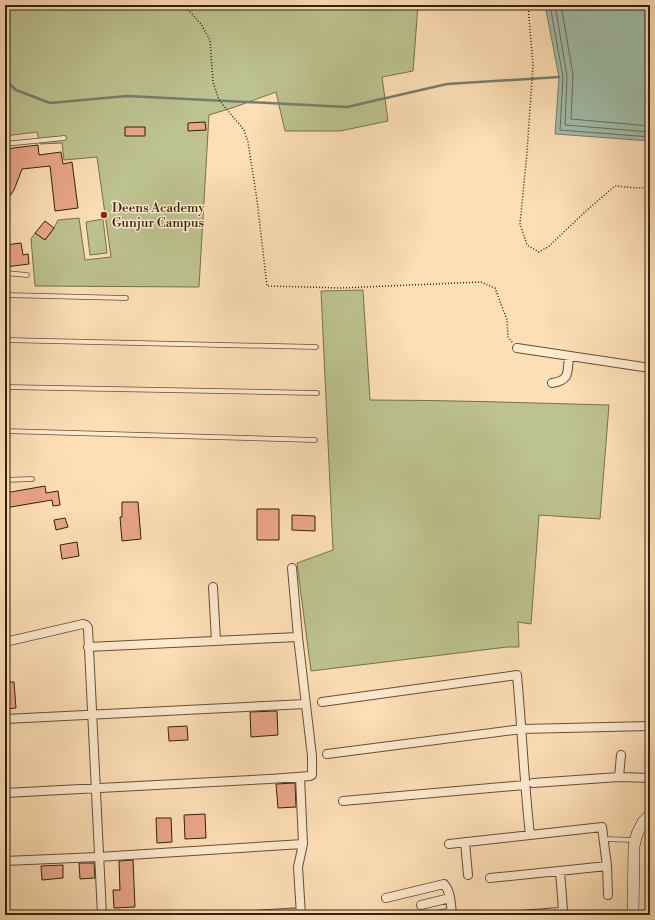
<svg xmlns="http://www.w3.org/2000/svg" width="655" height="920" viewBox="0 0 655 920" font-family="'Libre Bodoni',serif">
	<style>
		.green { fill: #bcc290; stroke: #78704e }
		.water { fill: #a0bdaa; stroke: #757e6a }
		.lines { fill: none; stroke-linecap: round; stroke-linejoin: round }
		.shore { stroke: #6a6e5a; stroke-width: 1 }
		.stream { stroke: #757e6a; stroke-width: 2.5 }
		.building { fill: #e9a688; stroke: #351f0b }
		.lane-casing { stroke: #674f36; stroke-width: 5.5 }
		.street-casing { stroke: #674f36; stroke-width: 10 }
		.secondary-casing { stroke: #351f0b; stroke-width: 12 }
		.path { stroke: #351f0b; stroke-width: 1.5; stroke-dasharray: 1 2; stroke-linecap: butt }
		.lane { stroke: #feeacf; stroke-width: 4 }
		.street { stroke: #feeacf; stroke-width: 8 }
		.secondary { stroke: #feeacf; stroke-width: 11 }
		.poi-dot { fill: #8f2418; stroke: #feeacf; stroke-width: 1.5 }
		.labels { text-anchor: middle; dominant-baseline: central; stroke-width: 3; stroke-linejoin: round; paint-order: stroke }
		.poi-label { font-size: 13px; fill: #351f0b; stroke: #feeacf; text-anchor: start }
	</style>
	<rect width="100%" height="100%" fill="#fddfb5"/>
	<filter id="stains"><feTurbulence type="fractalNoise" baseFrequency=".005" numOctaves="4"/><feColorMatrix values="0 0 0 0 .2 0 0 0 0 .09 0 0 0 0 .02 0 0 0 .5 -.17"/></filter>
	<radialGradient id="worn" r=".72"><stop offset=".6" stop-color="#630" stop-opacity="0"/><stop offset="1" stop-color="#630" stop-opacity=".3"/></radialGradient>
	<path class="green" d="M5,5h413l-5,66 -31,6 6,44 -48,10h-55l-9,-39 -41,15 -26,8 -10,172 -164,-1 -4,-47 4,-6 10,7 9,-12 4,-8 21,-2 6,42 26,-3 -14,-100 -33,3 -2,-17 -22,1 -3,-12 -32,4z
		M103,219l4,34 -17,2 -4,-33z
		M363,290l7,110c80,0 159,3 239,5l-9,114 -61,-4 -8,109 -13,-2 1,25h-12l-196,24 -14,-108 36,-13 -12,-259z"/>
	<path class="water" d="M545,5h105v136l-95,-7 4,-57z"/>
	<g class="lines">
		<path class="shore" d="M550,5l13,72 -3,53 90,7
			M555,5l12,71 -2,49 85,7
			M561,5l12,70 -2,44 79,7"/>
		<path class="stream" d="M5,80l11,10 34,13 77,-7 220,11 100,-23 112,-7"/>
	</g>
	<path class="building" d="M205,122l1,8 -18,1v-8z
		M125,127h20v9h-20z
		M38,145l1,10 22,-3 2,12 9,-2 6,46 -23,3 -5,-45 -28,3 -8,21 -9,13v-54z
		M45,221l9,7 -9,12 -10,-7z
		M21,243l2,12 5,-1 1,10 -24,3v-22z
		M45,486l1,7 12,-2 2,14 -7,1 -1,-6 -47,8v-15z
		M122,502h16l3,37 -19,2 -2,-24h2z
		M257,509h22v31h-22z
		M292,515l23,1v15l-23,-1z
		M65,518l3,9 -12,3 -2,-10z
		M77,542l2,14 -17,3 -2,-14z
		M5,682h9l2,26 -11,1z
		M277,711l1,24 -27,2 -1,-25z
		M187,726l1,14 -19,1 -1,-14z
		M295,783l1,24 -18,1 -2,-24z
		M205,814l1,24 -21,1 -1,-24z
		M156,818h15l1,24 -15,1z
		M133,860l2,47 -21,1 -1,-18h7l-1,-29z
		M79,863h15l1,15 -15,1z
		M63,865v13l-21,2 -1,-14z"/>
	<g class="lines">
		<defs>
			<path id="lane" d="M5,144l59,-6
				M5,273l22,2
				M5,295l121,3
				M5,340l311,7
				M5,387l312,6
				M5,431l310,9
				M5,480l27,-1
				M604,839l31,1"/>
			<path id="street" d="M517,348l133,20
				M552,383c19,-3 15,-11 17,-27
				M213,587l3,54
				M5,642l78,-18 3,1 2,3 14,287
				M88,647l210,-10
				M322,702l195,-27c5,54 7,107 13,160
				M5,719l301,-15
				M327,754l195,-25 128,-3
				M300,777l3,67 -5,23 3,48
				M619,777l2,-22
				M533,783l86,-6 31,1
				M5,793l265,-14 40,-3 2,-1v-19l-14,-119 -6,-69
				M343,801l182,-16
				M465,842l3,33
				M449,844l153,-17 5,39 1,29
				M5,861l93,-4 205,-13
				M490,878l117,-12
				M386,898l58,-14c7,7 7,22 8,31
				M421,905l29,-7
				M253,915l48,-3
				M438,915l13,-3
				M520,915l39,-3 4,-2 -3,-39"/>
			<path id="secondary" d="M633,915l1,-69 3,-12 6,-12 7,-7"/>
		</defs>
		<use href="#lane" class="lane-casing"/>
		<use href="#street" class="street-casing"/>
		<use href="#secondary" class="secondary-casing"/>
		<path class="path" d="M184,5l17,19 9,16 3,42 6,18 25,30 4,12 9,58 10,86 74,2 140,-6 14,6 12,32 1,17 5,6
			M528,5l5,60 -6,87 -7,72 7,21 12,7 9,-5 38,-36 29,-25 23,2 12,-1"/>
		<use href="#lane" class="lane"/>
		<use href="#street" class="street"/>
		<use href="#secondary" class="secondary"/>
	</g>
	<circle class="poi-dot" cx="104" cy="215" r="4"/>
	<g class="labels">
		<g class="poi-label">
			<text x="112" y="208">Deens Academy<tspan x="112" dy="15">Gunjur Campus</tspan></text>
		</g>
	</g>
	<rect width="655" height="920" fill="none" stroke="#fddfb5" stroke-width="20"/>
	<rect x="6" y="6" width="643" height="908" fill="none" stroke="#351f0b" stroke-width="2"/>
	<rect x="10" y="10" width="635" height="900" fill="none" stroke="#351f0b"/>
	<rect width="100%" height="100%" filter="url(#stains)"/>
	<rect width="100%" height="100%" fill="url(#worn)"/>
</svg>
